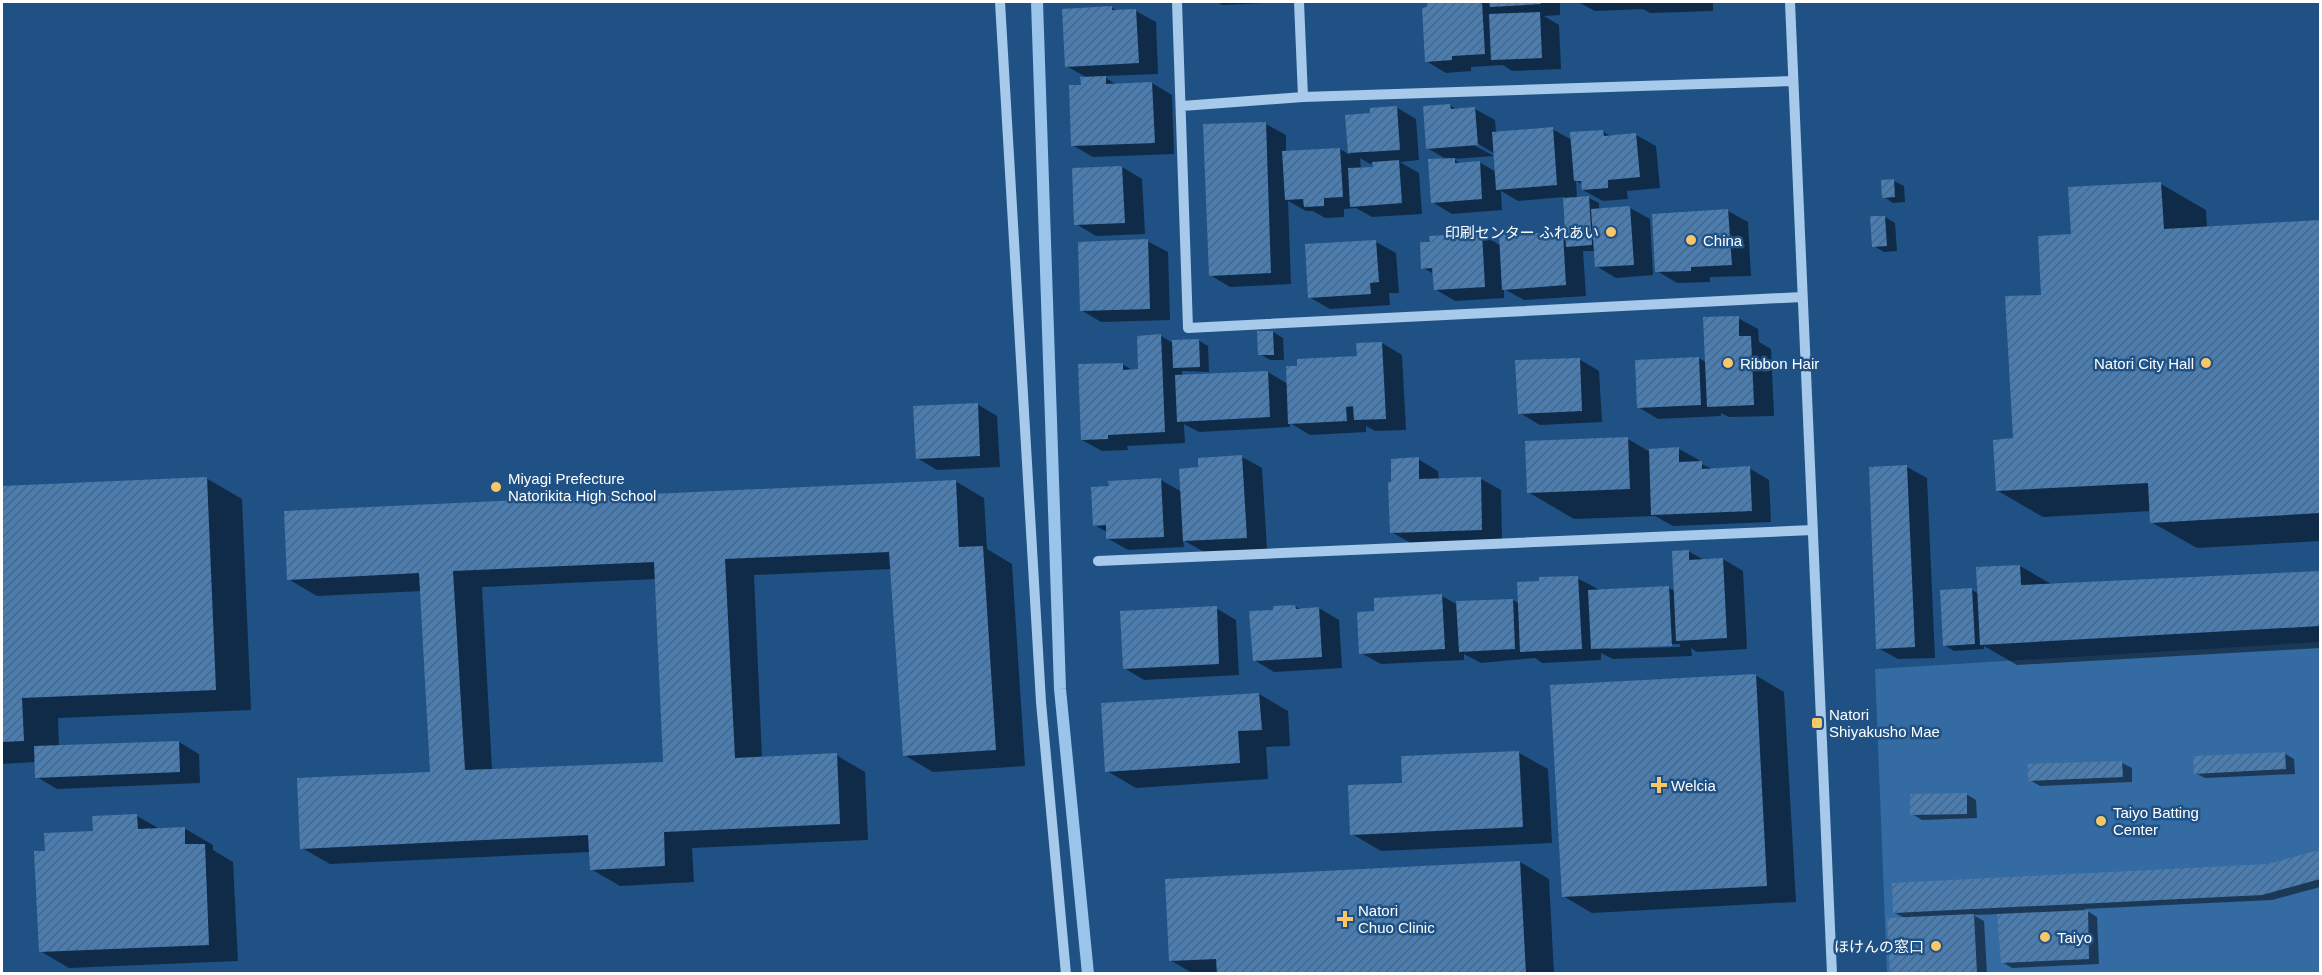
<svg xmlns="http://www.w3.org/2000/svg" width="2322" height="975" viewBox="0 0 2322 975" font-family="Helvetica,'Noto Sans JP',sans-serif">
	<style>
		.garden { fill: #336ba2 }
		.shadow { fill: #0007; fill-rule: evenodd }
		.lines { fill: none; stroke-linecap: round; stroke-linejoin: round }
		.stream { stroke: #9bc4eb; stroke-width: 12 }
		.building { fill: url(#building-hatch); fill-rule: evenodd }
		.minor { stroke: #a7c9ea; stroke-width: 10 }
		.poi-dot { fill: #f8c767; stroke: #1f5185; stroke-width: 2 }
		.labels { text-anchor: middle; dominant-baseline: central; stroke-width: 5; stroke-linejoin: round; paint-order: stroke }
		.poi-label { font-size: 15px; fill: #fff; stroke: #1f5185; text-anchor: start }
	</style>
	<defs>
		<pattern id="building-hatch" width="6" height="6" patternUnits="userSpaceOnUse" patternTransform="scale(1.5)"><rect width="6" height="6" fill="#4b7db0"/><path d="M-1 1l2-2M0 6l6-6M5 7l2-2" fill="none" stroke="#4b6783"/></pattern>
	</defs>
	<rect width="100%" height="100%" fill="#1f5185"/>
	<path class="garden" d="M2320,642v331h-433l-12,-304z"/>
	<path class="shadow" d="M1216,2h70l-63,3z
		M1428,2h132v13l-16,1 15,9 2,44 -49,2 -9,-6 -32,2v4l-25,2 -20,-12z
		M1578,2h135v9l-63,2 -7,-4 -48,2z
		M1112,8l6,3h18l20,11 2,52 -55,2 14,9 35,-2 20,12 2,59 -81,3 -21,-12 10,-59 6,-8 -22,-12z
		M1450,105l7,5 18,-1 20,11 1,13 56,-4 20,11 30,-9 10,6 24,-2 20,11 4,42 -33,3 1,8 -25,2 -20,-11v-5l-7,-4 1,17h12l10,5v7l31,-2 20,11 3,56 -37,3 -20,-12 -1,-15h-12l3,45 -62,4 -20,-11v9l-49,3 -20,-12 -1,-15 -11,-6 59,-34 19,12 62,-13 4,2 -3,-38 -46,4 -17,-10 1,19 -50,4 -20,-12 16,-42 -21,-12zM1472,140l23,14 1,18 -17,-10 -17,2 -9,-5 41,-3 -24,-13z
		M1396,107l20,12 3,41 -19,2 19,11 3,41 -50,3 -16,-9 -12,1v8l-19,1 -12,-7h-7l-18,-10 3,83 -61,3 -20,-12 56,-151 20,11v17l54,-3 10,6 -3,-39 24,-1zM1360,158l10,6 4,-1v5l-13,1z
		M1122,167l20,12 3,55 -49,2 -20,-12z
		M1894,181l10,5 1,16 -12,1 -9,-6z
		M2161,184l45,26 1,18 113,-6v319l-123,7 -46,-26v-11l-108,6 -45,-26 16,-51 29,-144 29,-60z
		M1728,211l20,11 3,54 -41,1v5l-33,1 -20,-12 -3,-56z
		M1885,217l10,6 2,28 -13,1 -10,-6z
		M1147,241l21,11 2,68 -69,2 -20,-12z
		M1376,242l20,11 3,40h-10l1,12 -60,4 -21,-12z
		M1738,318l20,11 1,13 12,7 3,67 -45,1 -8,-4v3l-63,3 -20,-12 -2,-46 63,-3 8,5z
		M1273,332l10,6 1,22h-14l-10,-6z
		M1161,336l12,7 25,-3 10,6 1,26 -27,-1v5l86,-4 20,12 70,-27 24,-14 20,12 4,75 -31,1 -9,-5v6l-56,3 -20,-12v4l-91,5 -15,-8 1,19 -58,3 1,4 -26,1 -20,-11 40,-76 12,7h6z
		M1579,359l20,12 3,51 -62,3 -20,-12z
		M977,404l20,12 3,51 -63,3 -20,-12z
		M1628,439l22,13 29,-3 20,11v3l16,7 34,-2 20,12 2,42 -98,4 -18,-10 -81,3 -46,-27z
		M1242,457l20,11 5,81 -63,3 -21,-12 1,7 -56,3 -21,-12v-6l-13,-7 16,-37 51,-8 21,12 18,-23z
		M1418,459l20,12 1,9 42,-1 20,11 1,51 -91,2 -20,-11z
		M1907,467l20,11 8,180 -37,1 -20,-11z
		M206,478l36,21 9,211 -193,8 1,28 120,-4 20,12 1,29 -143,6 -20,-12 -1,-15 -34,2v-277z
		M955,481l29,17 3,51 25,15 13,202 -92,6 -29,-17 -13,-186 -137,6 8,183 74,-3 29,17 3,68 -176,8 2,34 -74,4 -29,-17v-17l-261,12 -28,-16 130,-75 -10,-182 -105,5 -29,-17zM656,579l9,184 -173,7 -10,-183z
		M1688,551l16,9 19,-1 20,12 4,78 -50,3 -6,-4 1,8 -79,3 -12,-6v7l-59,3 -7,-5 -54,5 -17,-9v6l-83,4 -20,-11 15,-41 66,-16 16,9 55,-5 7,4 57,-26 21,11v2l71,-3 6,3zM1680,644v3l-70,2v-3z
		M2020,566l33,19 267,-12v75l-303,17 -33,-19v3l-30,2 -10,-6 28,-55 7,4z
		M1295,606l6,4 18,-2 20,12 3,48 -68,4 -20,-12 21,-49z
		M1216,608l20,12 3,55 -95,5 -20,-12z
		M1755,675l29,17 12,210 -204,11 -29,-17z
		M1259,694l29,17 2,35 -24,1 2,32 -132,9 -29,-17z
		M1519,753l29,16 4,74 -171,8 -29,-17 51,-49z
		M2284,753l10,6 1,15 -90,4 -10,-5z
		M2122,763l10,5v14l-92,4 -10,-6z
		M1966,794l10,6 1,18 -55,2 -10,-6z
		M137,816l23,13 24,-1 29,17v5l20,12 5,99 -169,7 -29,-17 6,-98z
		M2319,851l1,1v35l-48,13 -188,9 13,8 2,47 -87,4 -10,-6 -3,-48 -26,1 11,6 3,53h-95l14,-55 -11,-6 374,-47z
		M1520,862l29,17 5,95h-360l-24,-14z"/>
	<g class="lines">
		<path class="stream" d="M1037,2l23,687 28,285"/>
	</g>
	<path class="building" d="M1427,2h55l3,52 -33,2v4l-27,2 -3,-54 5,-1z
		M1489,2h52v2l-51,3z
		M1112,6v4l24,-1 3,54 -74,4 -3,-58z
		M1540,12l2,46 -51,2 -2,-46z
		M1106,76v8l46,-2 3,61 -84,3 -2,-61h12l-1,-8z
		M1450,104l1,5 24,-2 3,38 -52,4 -3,-43z
		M1397,106l3,44 -52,3 -3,-38 25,-2v-5z
		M1266,122l5,151 -62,3 -6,-152z
		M1553,127l4,58 -61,5 -4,-58z
		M1603,130l1,6 32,-3 4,44 -32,3v8l-26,2 -1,-9h-7l-4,-49z
		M1340,148l3,49 -19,1v8l-20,1 -1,-8 -18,1 -3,-49z
		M1455,158v5l25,-2 2,38 -51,4 -3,-44z
		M1399,160l3,43 -52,4 -2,-39 25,-1 -1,-5z
		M1122,166l3,57 -51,2 -2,-57z
		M1894,179l1,18 -13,1 -1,-18z
		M2161,182l3,47 156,-9v293l-170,10 -2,-40 -152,8 -3,-51 20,-2 -8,-142 36,-1 -3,-59 33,-2 -3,-47z
		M1589,196l3,49 -26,2 -3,-49z
		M1630,206l4,59 -39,2 -4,-58z
		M1728,209l4,56 -41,2v4l-36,1 -3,-58z
		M1870,216h15l2,30 -15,1z
		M1563,232l3,53 -64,5 -3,-55z
		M1482,233l3,54 -51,3 -2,-22 -11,1 -1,-27h10l-1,-6z
		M1148,239l2,70 -70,2 -2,-69z
		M1376,240l3,42 -9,1 1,11 -63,4 -3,-54z
		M1739,316v20h12l3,69 -47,2 -4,-90z
		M1257,331h16l1,24h-16z
		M1161,334l4,98 -57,3v4l-27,1 -3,-76 45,-1v7l15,-1 -1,-33z
		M1199,339l1,28 -27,1 -1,-28z
		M1382,342l4,77 -32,1 -1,-14 -7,1 1,14 -59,3 -2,-58h11v-7l60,-3 -1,-13z
		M1699,357l2,48 -64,3 -2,-48z
		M1580,358l2,53 -64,3 -3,-54z
		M1268,371l2,46 -93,5 -2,-47z
		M978,403l2,53 -64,3 -3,-53z
		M1628,437l2,52 -103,4 -2,-52z
		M1679,447v15l23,-1v8l48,-3 2,45 -101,4 -2,-66z
		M1242,455l5,83 -64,3 -4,-72 19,-2v-9z
		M1419,457v22l62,-2 1,53 -92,3 -2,-51h3v-23z
		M1907,465l8,182 -39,2 -7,-182z
		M207,477l9,213 -194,8 2,43 -22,1v-256z
		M1161,478l3,59 -58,2v-14l-13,1 -2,-39 18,-1 -1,-5z
		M956,480l3,67 24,-1 13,204 -93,6 -14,-204 -164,7 10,199 102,-5 3,71 -176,8 1,34 -75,4 -2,-35 -288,14 -3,-71 133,-6 -11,-199 -132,7 -3,-69zM654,562l9,200 -198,8 -12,-199z
		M1689,550v10l34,-2 4,80 -51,3 -4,-90z
		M2020,565l1,20 299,-14v55l-340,19 -4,-78z
		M1578,576l4,73 -62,3 -3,-70 22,-1v-4z
		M1669,586l3,60 -81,3 -3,-59z
		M1972,588l3,56 -32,2 -3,-56z
		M1442,594l3,55 -86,5 -2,-42 17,-1v-13z
		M1513,599l2,50 -56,3 -3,-51z
		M1295,605l1,4 23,-2 3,50 -69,4 -4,-50 24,-1v-4z
		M1217,606l2,58 -96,5 -3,-58z
		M1756,674l11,212 -205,11 -12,-212z
		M1259,693l3,37 -24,1 2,32 -135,9 -4,-69z
		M179,741l1,31 -145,6 -1,-32z
		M1519,751l4,76 -173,8 -2,-50 54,-2 -1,-27z
		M2285,752l1,17 -92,5 -1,-18z
		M2122,761l1,16 -95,4v-17z
		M1967,793v21l-57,1v-21z
		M137,814l1,15 47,-2v17h20l4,101 -170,7 -5,-101h11l-1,-18 49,-2 -1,-15z
		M2319,850l1,29 -58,16 -369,18 -1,-30 376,-19z
		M1520,861l6,113h-309l-1,-15 -47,2 -4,-82z
		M2088,910l1,49 -88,4 -4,-49z
		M1974,914l3,60h-87l-3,-56z"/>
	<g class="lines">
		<path class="minor" d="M1000,2l41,700 25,272
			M1177,2l11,326 614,-31
			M1299,2l4,95
			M1790,2l42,972
			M1182,106l121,-9 490,-16
			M1098,561l715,-31"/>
	</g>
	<g class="poi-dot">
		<circle cx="1611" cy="232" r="6"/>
		<circle cx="1691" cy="240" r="6"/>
		<circle cx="1728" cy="363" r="6"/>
		<circle cx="2206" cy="363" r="6"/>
		<circle cx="496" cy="487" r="6"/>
		<rect x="1811" y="717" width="12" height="12" rx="3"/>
		<path d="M1656 776h6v6h6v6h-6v6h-6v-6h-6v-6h6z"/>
		<circle cx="2101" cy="821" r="6"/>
		<path d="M1342 910h6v6h6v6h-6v6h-6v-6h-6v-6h6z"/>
		<circle cx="2045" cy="937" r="6"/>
		<circle cx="1936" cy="946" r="6"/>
	</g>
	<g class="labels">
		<g class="poi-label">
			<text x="1599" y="232" text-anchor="end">印刷センター ふれあい</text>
			<text x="1703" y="240">China</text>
			<text x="1740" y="363">Ribbon Hair</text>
			<text x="2194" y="363" text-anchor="end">Natori City Hall</text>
			<text x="508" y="478">Miyagi Prefecture<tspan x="508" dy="17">Natorikita High School</tspan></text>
			<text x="1829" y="714">Natori<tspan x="1829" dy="17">Shiyakusho Mae</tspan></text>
			<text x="1671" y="785">Welcia</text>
			<text x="2113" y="812">Taiyo Batting<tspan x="2113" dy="17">Center</tspan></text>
			<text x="1358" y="910">Natori<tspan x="1358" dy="17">Chuo Clinic</tspan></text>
			<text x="2057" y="937">Taiyo</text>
			<text x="1924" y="946" text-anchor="end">ほけんの窓口</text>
		</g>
	</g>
	<rect width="2322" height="975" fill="none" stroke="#ffffff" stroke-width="6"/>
</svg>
